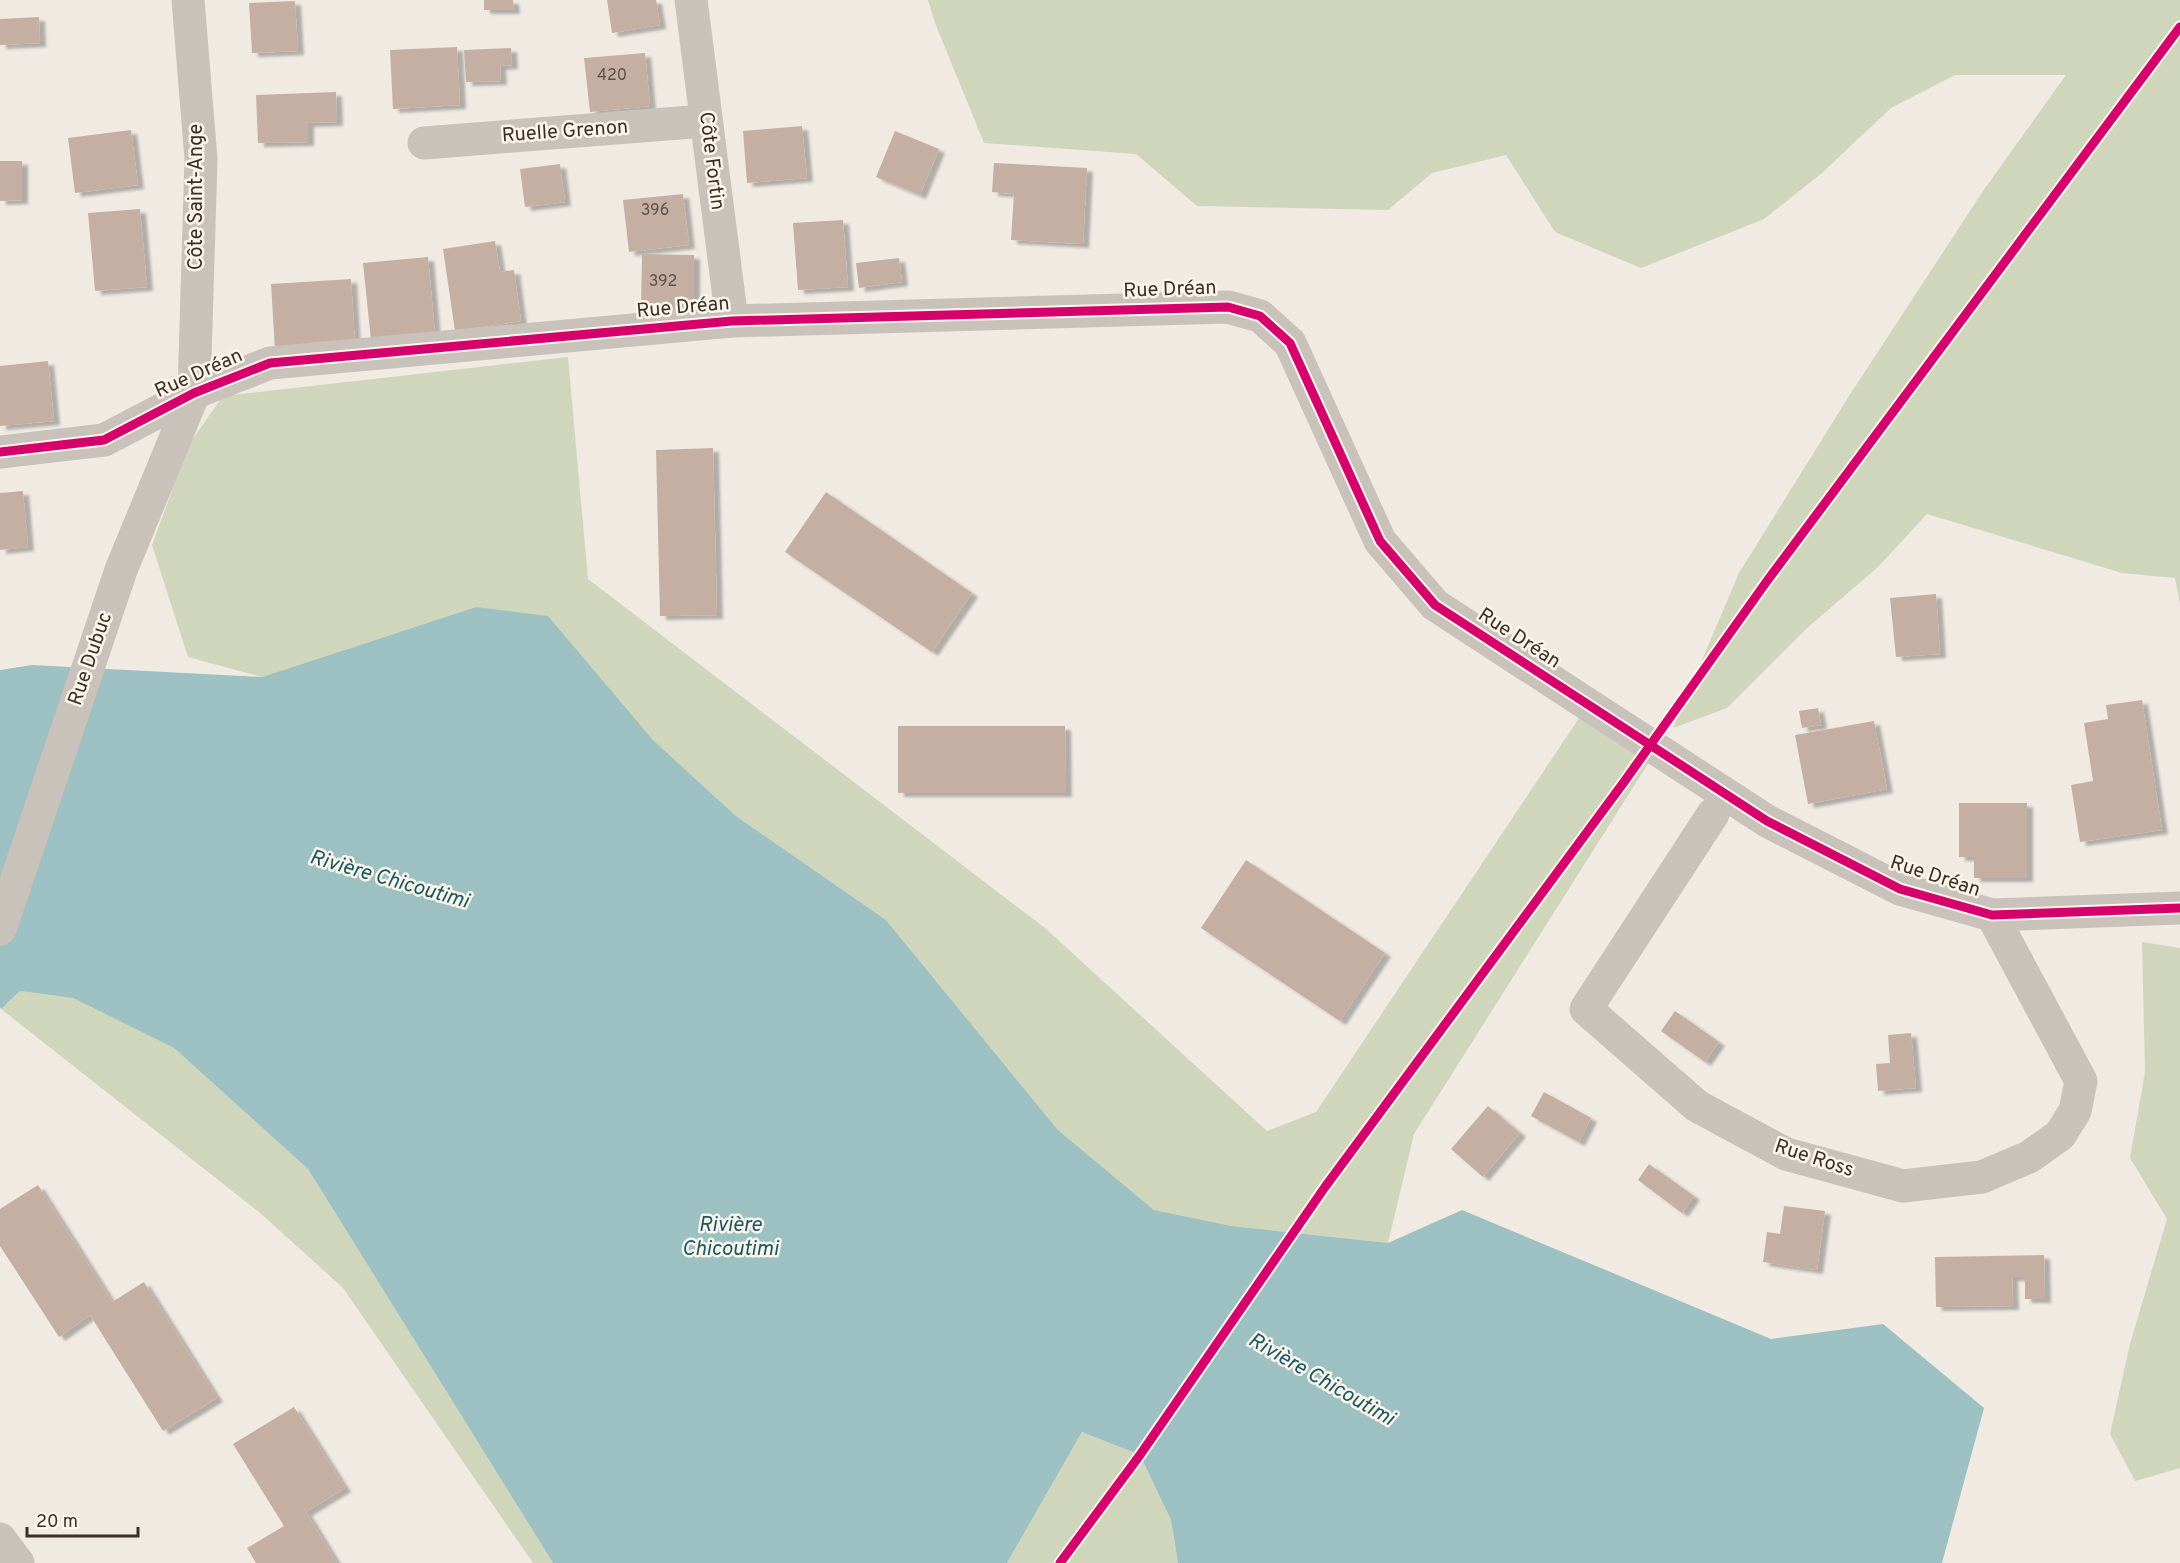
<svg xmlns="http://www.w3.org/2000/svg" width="2180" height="1563" viewBox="0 0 2180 1563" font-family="Overpass,sans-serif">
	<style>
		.green { fill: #d0d6bc }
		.water { fill: #9dc0c2 }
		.building { fill: #c5afa3; filter: url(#shadow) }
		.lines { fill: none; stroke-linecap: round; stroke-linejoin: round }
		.minor { stroke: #c9c2bb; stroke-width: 33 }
		.cycleway-casing { stroke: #fbf5eb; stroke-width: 13 }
		.cycleway { stroke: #d6006c; stroke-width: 9 }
		.labels { text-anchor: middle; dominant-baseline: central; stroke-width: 5; stroke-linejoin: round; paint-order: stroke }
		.number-label { font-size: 16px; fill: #5d5048 }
		.street-label { font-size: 20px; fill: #3a3029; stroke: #fbf5eb }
		.water-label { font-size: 21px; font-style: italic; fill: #1a5760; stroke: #fbf5eb }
	</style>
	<defs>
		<filter id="shadow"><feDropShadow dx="6" dy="4" stdDeviation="1.5" flood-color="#0004"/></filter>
	</defs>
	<rect width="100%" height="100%" fill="#f0eae3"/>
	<path class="green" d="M928,0h1252v604l-5,-26 -53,-5 -195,-59 -49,53 -72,62 -79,79 -54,20 66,-155 110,-177 134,-205 83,-116h-111l-64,33 -69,65 -58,46 -123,49 -86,-36 -49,-77 -74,18 -44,37 -191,-4 -61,-52 -152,-11 -49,-120z
		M568,357l20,222 457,349 222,203 49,-19 267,-400 68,47 -237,375 -26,109 -156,-17 -78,-16 -96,-80 -172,-210 -150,-104 -84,-77 -176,-132 -214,70 -74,-20 -36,-112 37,-101 34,-48z
		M2142,942l38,6v520l-45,13 -25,-47 20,-90 37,-125 -37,-61 15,-86z
		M20,991l53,7 101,50 134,121 245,394h-20l-190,-275 -84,-76 -258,-203z
		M1082,1432l58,23 31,65 7,43h-171z"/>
	<path class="water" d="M476,607l72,9 104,123 84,77 150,104 172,210 96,80 78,16 156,17 74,-33 309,129 112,-15 101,84 -42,155h-764l-7,-43 -31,-65 -58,-23 -75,131h-454l-245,-394 -134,-121 -101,-50 -53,-7 -19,18 -1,-2v-337l32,-5 230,12z"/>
	<path class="building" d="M484,0h29l1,10h-30z
		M607,0h49l4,25 -48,8z
		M295,1l3,50 -46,2 -3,-50z
		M39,17l1,26 -40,2v-26z
		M457,47l3,58 -67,4 -3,-59z
		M511,48l1,17 -12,1 1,15 -35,1 -2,-32z
		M645,53l5,53 -60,6 -6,-54z
		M336,92l1,30 -29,1v19l-50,1 -2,-48z
		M802,126l5,52 -60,5 -4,-52z
		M131,130l7,55 -63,8 -7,-55z
		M895,131l44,18 -19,46 -44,-18z
		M0,161h22v39l-22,1z
		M994,163l93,5 -4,76 -72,-4 3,-46 -22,-2z
		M560,164l5,38 -40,5 -5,-38z
		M683,194l6,51 -60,7 -6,-52z
		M140,209l7,78 -52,4 -7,-78z
		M843,220l5,67 -50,3 -5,-67z
		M495,241l5,31 14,-2 7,51 -66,10 -12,-82z
		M642,254l52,1v54l-53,-2z
		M428,257l7,77 -64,6 -8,-77z
		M899,258l3,24 -43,6 -3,-25z
		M351,279l4,66 -80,5 -4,-66z
		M48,361l6,60 -54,5v-60z
		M713,448l4,167 -57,1 -4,-166z
		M23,491l5,56 -28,3v-57z
		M826,492l146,101 -40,59 -147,-100z
		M1936,594l4,60 -44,3 -6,-59z
		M2142,700l20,130 -82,12 -9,-57 22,-4 -9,-58 24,-4 -2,-14z
		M1818,708l3,17 -19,3 -3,-17z
		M1874,721l13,68 -79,15 -13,-69z
		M898,726h167l1,67h-168z
		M1959,803h68v75h-53v-21h-15z
		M1246,860l139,93 -45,68 -139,-93z
		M1675,1011l44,31 -14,20 -44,-31z
		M1911,1033l5,55 -38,3 -2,-27 14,-1 -2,-28z
		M1544,1092l47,26 -12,24 -48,-26z
		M1488,1106l32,27 -37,44 -32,-28z
		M1649,1164l45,32 -12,17 -44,-33z
		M38,1185l74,117 32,-20 73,116 -54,33 -73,-116 -31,22 -59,-91v-37z
		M1784,1206l41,5 -8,59 -54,-8 4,-30 13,2z
		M2044,1255l1,44h-20v-22h-13l1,29 -77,1 -1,-50z
		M294,1407l51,81 -39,24 31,51h-81l-9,-15 37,-22 -51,-82z"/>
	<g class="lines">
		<path class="minor" d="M691,0l41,321
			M424,143l281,-22
			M0,452l104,-12 90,-47 76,-30 462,-42 496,-14 32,9 30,27 90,198 55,64 332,216 133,68 92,26 188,-7
			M1713,814l-127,195 111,97 89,48 117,32 79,-9 47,-20 31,-22 15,-24 6,-30 -89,-166
			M0,929l121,-359 73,-177 7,-234 -13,-159
			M0,1539l18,24"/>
		<defs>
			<path id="cycleway" d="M0,452l104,-12 90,-47 76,-30 462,-42 496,-14 32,9 30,27 90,198 55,64 332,216 133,68 92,26 188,-7
				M1060,1563l80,-108 185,-268 299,-405 143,-201 413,-554"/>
		</defs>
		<use href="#cycleway" class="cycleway-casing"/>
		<use href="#cycleway" class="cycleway"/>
	</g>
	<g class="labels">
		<g class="number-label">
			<text x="612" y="76">420</text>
			<text x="655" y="211">396</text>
			<text x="663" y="282">392</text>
		</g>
		<g class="street-label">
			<text transform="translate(565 132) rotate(-4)">Ruelle Grenon</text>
			<text transform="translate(711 161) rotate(83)">Côte Fortin</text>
			<text transform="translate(197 197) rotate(-90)">Côte Saint-Ange</text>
			<text transform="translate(1170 290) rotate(-2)">Rue Dréan</text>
			<text transform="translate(683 308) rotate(-5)">Rue Dréan</text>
			<text transform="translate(199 374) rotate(-24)">Rue Dréan</text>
			<text transform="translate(1519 639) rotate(33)">Rue Dréan</text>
			<text transform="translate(91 659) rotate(-71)">Rue Dubuc</text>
			<text transform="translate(1935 877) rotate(18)">Rue Dréan</text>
			<text transform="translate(1814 1159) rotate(18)">Rue Ross</text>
		</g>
		<g class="water-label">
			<text transform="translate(389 880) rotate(16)">Rivière Chicoutimi</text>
			<text x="730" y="1225">Rivière<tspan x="730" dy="24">Chicoutimi</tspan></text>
			<text transform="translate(1321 1380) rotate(30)">Rivière Chicoutimi</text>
		</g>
	</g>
	<path d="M27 1527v9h111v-9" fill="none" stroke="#3a3029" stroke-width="3"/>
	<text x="36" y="1527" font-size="18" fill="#3a3029" stroke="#fbf5eb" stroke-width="4.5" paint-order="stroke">20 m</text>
</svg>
